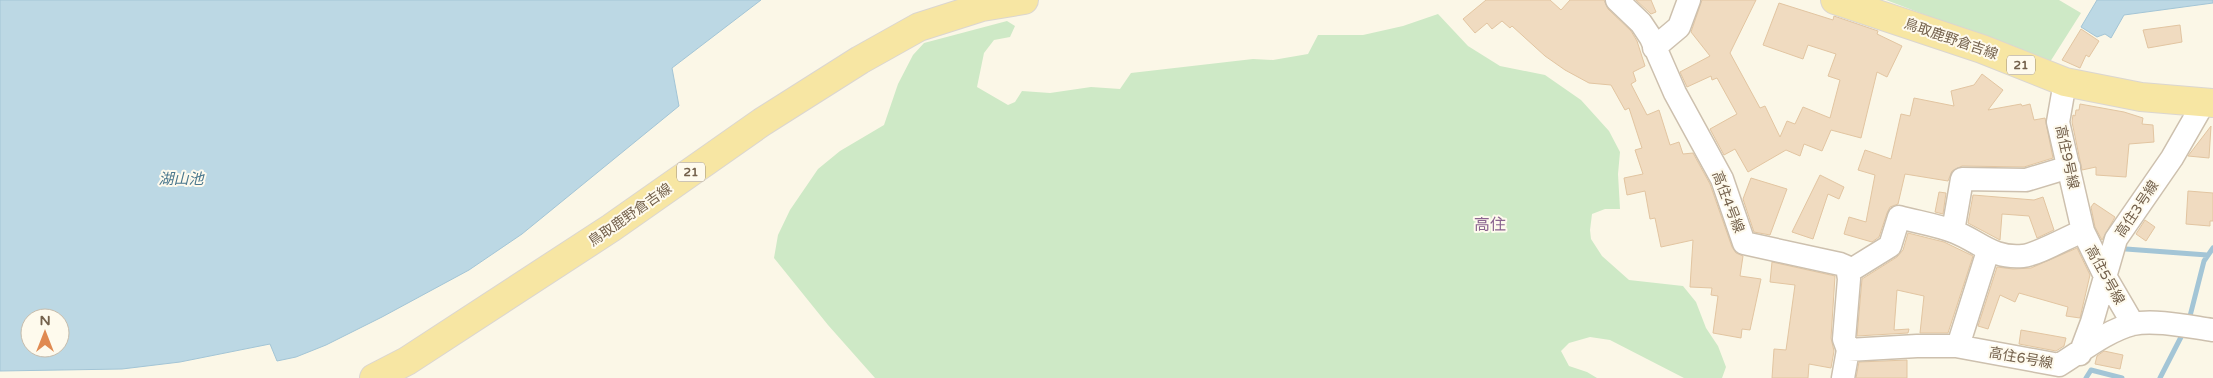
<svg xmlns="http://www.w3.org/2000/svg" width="2213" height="378" viewBox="0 0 2213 378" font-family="'Varela Round','Noto Sans JP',sans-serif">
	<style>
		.green { fill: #cee9c6 }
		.water { fill: #bcd8e4; stroke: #a3c5d6; fill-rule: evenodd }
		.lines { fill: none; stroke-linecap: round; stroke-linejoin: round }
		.stream { stroke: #a3c5d6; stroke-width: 5 }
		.building { fill: #f0dbc0; stroke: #e2c5a1 }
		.minor-casing { stroke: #cdc0ae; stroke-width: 25 }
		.major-casing { stroke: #dbd6d0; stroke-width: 30 }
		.minor { stroke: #fff; stroke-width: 22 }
		.major { stroke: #f7e6a3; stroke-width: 28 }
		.labels { text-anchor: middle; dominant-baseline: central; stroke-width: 4; stroke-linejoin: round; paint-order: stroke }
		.shield { fill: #fefaed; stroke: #9d8f7c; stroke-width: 1 }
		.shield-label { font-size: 12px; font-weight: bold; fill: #74614c }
		.street-label { font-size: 14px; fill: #74614c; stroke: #fefaed }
		.water-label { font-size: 15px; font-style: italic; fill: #4a778d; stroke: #fefaed }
		.quarter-label { font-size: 16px; fill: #8a6490; stroke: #fefaed }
	</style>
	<rect width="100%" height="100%" fill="#fbf7e7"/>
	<path class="green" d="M1886,0h173l22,13 -31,49z
		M1438,14l30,32 32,20 45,9 36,25 28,31 11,21 -2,22 2,35h-15l-13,5 -2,16 1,9 11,17 27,24 54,6 13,16 10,26 12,18 8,21 -4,11h-38l-74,-38 -20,-3 -21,6 -8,8 8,15 18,6 10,6h-722l-47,-53 -54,-67 4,-23 12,-25 28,-41 22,-18 44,-26 14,-41 15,-29 11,-12 83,-22 8,5 -5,11 -16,3 -10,13 -7,34 31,18 7,-3 7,-11 28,2 41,-6 29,2 11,-16 122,-14 20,1 35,-6 10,-19h45l40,-9z"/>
	<path class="water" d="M0,0h761l-89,68 7,38 -157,128 -53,36 -87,47 -56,28 -30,12 -19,4 -7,-17 -90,18 -58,7 -122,2zM30,318h30v30h-30z
		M2097,0h116v3l-89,12 -13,23 -6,-4 -8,3 -16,-10z"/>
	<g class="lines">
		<path class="stream" d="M2126,249l81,6
			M2189,320l15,-59 9,-13
			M2086,378l5,-8 31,8
			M2160,378l21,-41"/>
	</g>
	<path class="building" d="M1486,0h64l11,10 9,-10h34l4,9 23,22 6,10 8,25 -12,6 3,9 -5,3 16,31 12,-5 11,35 9,-3 4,12 10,-1 17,31 22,63 4,6 7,3 -3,20 21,3 -11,51 -8,-1 -1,9 -28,-5 5,-37 -7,-1 1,-7 -22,-1 3,-47 -32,7 -6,-29 -5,1 -5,-28 -18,4 -3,-17 19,-4 -8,-24 7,-2 -13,-40 -4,2 -14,-25 -22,-2 -24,-13 -20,-14 -33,-30 -2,2 -8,-7 -10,8 -5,-6 -12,10 -12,-14z
		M1636,0h15l5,12 -5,2z
		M1702,0h54l-26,53 30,55 5,-2 15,31 7,-16 8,3 8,-17 27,11 10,-38 -12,-4 8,-22 -28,-9 -5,14 -40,-14 16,-42 54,17 1,-4 44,15 -1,3 25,12 -15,31 -10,-5 -16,66 -30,-8 -9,21 -18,-7 -4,12 -14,-6 -38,22 -13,-23 -11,6 -14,-26 27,-15 -20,-36 -5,2 -1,-4 -24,11 -7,-15 30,-16 -19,-24z
		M2180,25l2,17 -34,6 -5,-18z
		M2081,29l18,12 -10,16 -3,-2 -6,13 -18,-8z
		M1982,74l21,16 -15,20 33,-6 1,2 8,-2 4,16 11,-2 8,40 -29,9 -62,-1 -10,5 -4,10 -43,-7 -7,30 -8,3 -3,6 -8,24 -7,5 -28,-8 5,-17 17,5 9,-47 -17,-5 7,-20 26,9 10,-45 9,2 4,-18 40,8 -3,-15 23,-6z
		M2080,104l44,8 19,6 -1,6 11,1 1,17 -25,2 -3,33 -30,-2v-8l-14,3 -10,-48 1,-7 2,1 1,-6h3z
		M2211,126l-2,32 -21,-2z
		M1820,175l24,12 -5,12 -11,-5 -15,45 -21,-7z
		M1751,178l36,11 -17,46 -16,-3 -11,-33z
		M2188,191l25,2v28h-3v5l-24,-2z
		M1939,192l7,1 -3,21 -8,-2z
		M1973,195l61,5 9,-3 11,33 -17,8 -8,-22 -27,-2 -2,26 -32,-17z
		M2094,203l21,14 -13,23 -7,-13 -4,-20z
		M2145,220l10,7 -9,14 -10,-7z
		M1908,233l36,9 29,14 -25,77h-28l4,-37 -27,-6 -3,40 15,-1 -1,4 -51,3 5,-57 35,-22 6,-7z
		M2077,248l13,27 -10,43 -14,-2 2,-9 -49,-14 -4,9 -15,-7 -12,34 -10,-3 19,-59 16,2 18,-1z
		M1772,262l63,14 -4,62 3,13 -3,17 -22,-4 -1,14h-36l2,-29 12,1 9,-65 -25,-3z
		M2021,330l45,8 -2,8 -8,5 -37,-7z
		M2104,351l19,4 -3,14 -25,-5 2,-8z
		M1907,360v18h-51l3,-16z"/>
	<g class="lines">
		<defs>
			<path id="minor" d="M1617,0l24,23 10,15 24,55 47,86 22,64 96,21 7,3 2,12 -5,60 4,11 -5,28
				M1654,48l25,-21 10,-27
				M2065,82l-7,40 25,109
				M1953,231l9,-52 64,1 43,-13
				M1848,272l42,-26 9,-29c18,5 38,8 56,15 25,10 38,27 68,24 13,-1 45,-19 60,-25l22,45 28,48
				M1958,346l30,-95
				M1848,350l69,-4h39l103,19c23,-14 47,-34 74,-41 21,-5 58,3 80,6
				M2080,354l12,-32 24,-83 56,-81 31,-54"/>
			<path id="major" d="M1835,0l147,49 83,33 76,15 72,6
				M374,378l33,-17 204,-133 151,-106 98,-62 59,-33 63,-20 42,-7"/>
		</defs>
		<use href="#minor" class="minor-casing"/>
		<use href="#major" class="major-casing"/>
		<use href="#minor" class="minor"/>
		<use href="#major" class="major"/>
	</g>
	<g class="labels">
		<g class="shield">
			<rect x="2007" y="55.5" width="28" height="19" rx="4"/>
			<rect x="677" y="162.5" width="28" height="19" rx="4"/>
		</g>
		<g class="shield-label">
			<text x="2021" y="65">21</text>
			<text x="691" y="172">21</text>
		</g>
		<g class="street-label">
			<text transform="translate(1951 39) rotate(19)">鳥取鹿野倉吉線</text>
			<text transform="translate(2067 157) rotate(78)">高住9号線</text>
			<text transform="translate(1728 202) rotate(69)">高住4号線</text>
			<text transform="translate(2137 209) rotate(-56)">高住3号線</text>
			<text transform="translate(630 215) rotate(-35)">鳥取鹿野倉吉線</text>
			<text transform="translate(2105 275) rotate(61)">高住5号線</text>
			<text transform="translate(2021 358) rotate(10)">高住6号線</text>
		</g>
		<g class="water-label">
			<text x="181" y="179">湖山池</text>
		</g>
		<g class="quarter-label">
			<text x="1490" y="225">高住</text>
		</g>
	</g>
	<g transform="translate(45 333)"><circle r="24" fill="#fefaed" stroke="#c7bdad"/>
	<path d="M0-4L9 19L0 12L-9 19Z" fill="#e08a52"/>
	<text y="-8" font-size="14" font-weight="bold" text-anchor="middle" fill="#74614c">N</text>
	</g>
</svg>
